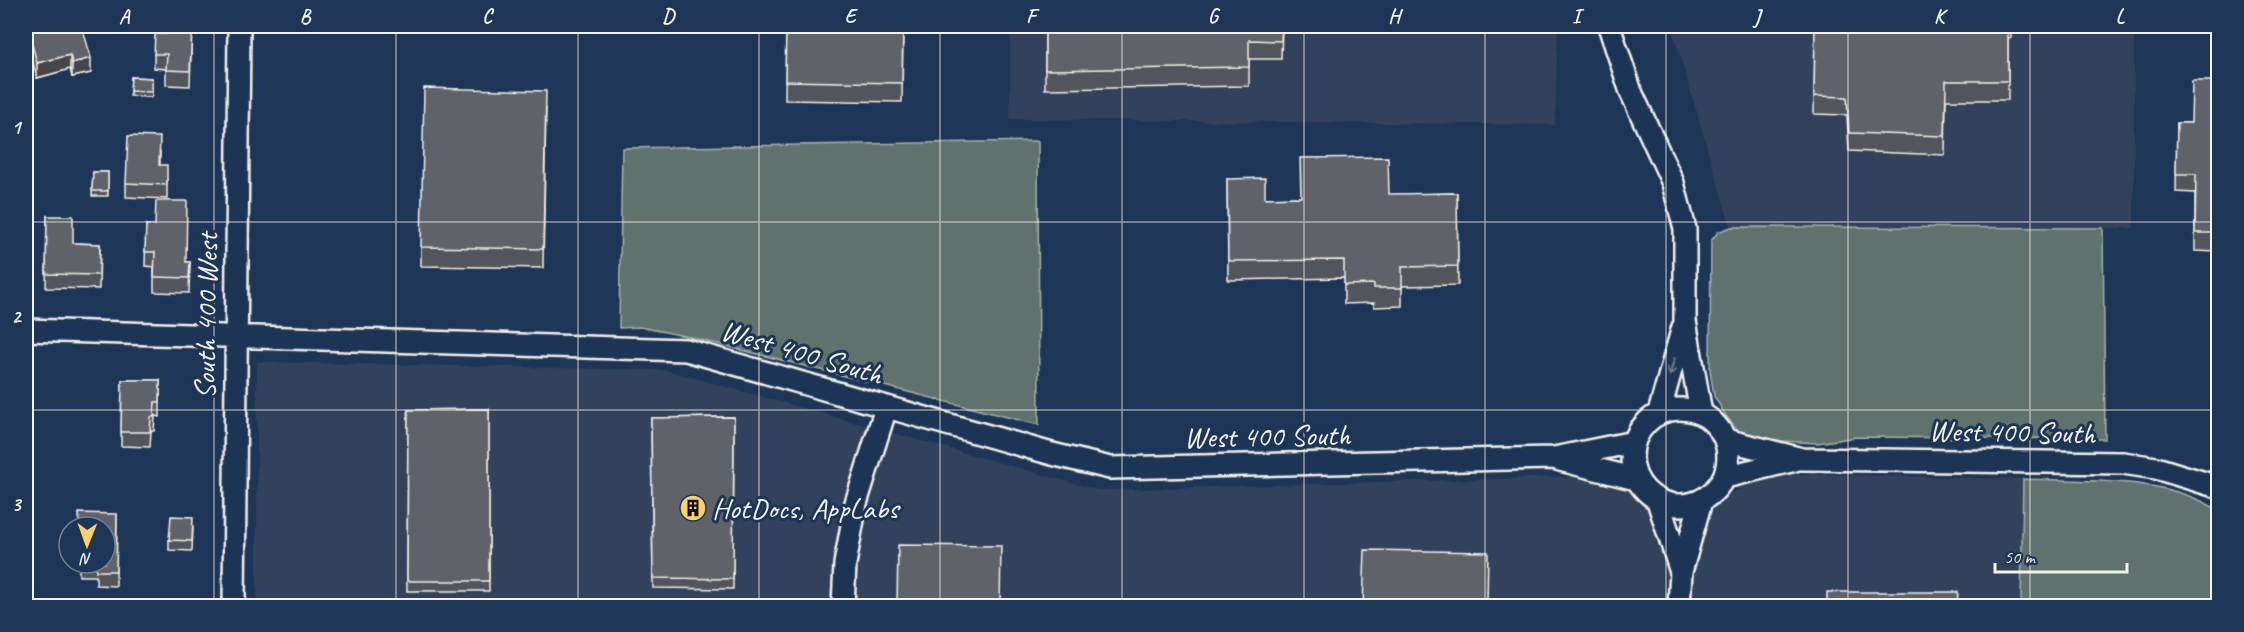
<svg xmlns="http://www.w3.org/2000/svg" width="2244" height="632" viewBox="0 0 2244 632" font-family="Caveat,sans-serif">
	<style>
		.built { fill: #31425d }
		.green { fill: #5e726d; stroke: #a9b2aa; stroke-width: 1.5 }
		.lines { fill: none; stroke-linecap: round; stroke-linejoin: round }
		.minor-casing { stroke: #f4f1e8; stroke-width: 26 }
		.minor { stroke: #1d3557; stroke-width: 21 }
		.wall { fill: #53545c; stroke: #f4f1e8; stroke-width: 1.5 }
		.shaded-wall { fill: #44454b; stroke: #f4f1e8; stroke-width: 1.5 }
		.building { fill: #61626b; stroke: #f4f1e8; stroke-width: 1.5 }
		.oneway { stroke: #68778a }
		.grid { fill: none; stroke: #f4f1e8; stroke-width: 1.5; stroke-opacity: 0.55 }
		.labels { text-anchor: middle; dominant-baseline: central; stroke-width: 6; stroke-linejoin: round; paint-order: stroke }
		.street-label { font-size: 30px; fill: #f4f1e8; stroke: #1d3557 }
		.poi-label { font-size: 30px; fill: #f4f1e8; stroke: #1d3557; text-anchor: start }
		.neatline { fill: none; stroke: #f4f1e8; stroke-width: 2 }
		.grid-label { font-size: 20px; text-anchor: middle; font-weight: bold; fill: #f4f1e8 }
	</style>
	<rect width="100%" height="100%" fill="#1d3557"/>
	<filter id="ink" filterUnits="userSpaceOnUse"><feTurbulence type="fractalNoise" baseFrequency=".0167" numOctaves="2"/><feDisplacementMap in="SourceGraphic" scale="12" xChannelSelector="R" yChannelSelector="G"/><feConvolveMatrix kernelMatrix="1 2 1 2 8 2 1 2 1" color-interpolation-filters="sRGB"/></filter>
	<g filter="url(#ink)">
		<path class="built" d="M1010,26h548l-3,99 -545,-6z
			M1671,26h463v202l-403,-1z
			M257,362l409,8 432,120 499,-14 44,20 21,44h36l16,-39 58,-28 251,6 -2,127h-1764z"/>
		<path class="green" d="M1038,141l1,284 -349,-88 -50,-10 -21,1 3,-180z
			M1731,227l372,1 2,211 -248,-2 -40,6 -65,-4 -13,-7 -13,-16 -12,-20 -4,-26 1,-129 7,-9z
			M2023,479c64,3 139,-4 195,31v96h-197z"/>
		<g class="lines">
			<defs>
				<path id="minor" d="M1609,26l22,66 42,91 12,46v92l16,92
					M26,330l660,20 366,104 58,14 444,-10 80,-16
					M1632 457a48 48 0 1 1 96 0a48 48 0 1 1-96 0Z
					M1659,413l24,-86
					M1726,440l76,19 321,4 33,5 62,19
					M1560,460l76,19
					M1725,477l70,-17
					M1658,501l23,71
					M234,606l5,-580
					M843,606l2,-42 11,-61 30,-95
					M1679,606l2,-34 20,-71"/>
			</defs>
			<use href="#minor" class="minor-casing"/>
			<use href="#minor" class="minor"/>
		</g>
		<path class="wall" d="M27,26h55l9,47 -19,4 -2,-8 -33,9 -7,-27v35l-4,1v-43h2l-1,-6z
			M192,26l-2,60 -24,-1v-16l-12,-1v-14z
			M786,26h117l-1,76 -117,-2z
			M1045,26h237l-1,33h-32v27l-204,3z
			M1815,26h196v12h-3v62h-62l-1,55 -96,-4 -2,-36 -33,-1z
			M131,77l21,1v19l-22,-1z
			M2218,81v171l-23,-1v-58l-19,-1 1,-69h14z
			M546,109l-3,159 -122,-2v-19z
			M160,152v13l7,14v20l-41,-2v-14z
			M93,172h15v24h-16z
			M1227,179l38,19 192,-5 1,92 -56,1v20l-28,1v-4l-30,1v-26l-116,2z
			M47,216l26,27 27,1 -1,45 -53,-1z
			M26,221h7l-1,39h-6z
			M146,225l40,37h4l-1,31 -35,-1v-25l-9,-1z
			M122,380h38v37l-5,-1 -1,15h-3l-1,16 -29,-1z
			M489,409v182h-82l1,-181z
			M734,417l-1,172 -80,-1 -2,-170z
			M117,514l-1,72 -20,-1v-9h-17v-13h26z
			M193,527l-1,24 -23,-1v-10z"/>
		<path class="shaded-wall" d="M70,55v14l-33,9v-15z
			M91,58v15l-19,4v-14z"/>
		<path class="building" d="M27,26h55l9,32 -19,5 -2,-8 -33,8z
			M166,26h26l-2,45 -24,-1 1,-16h-13l1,-20h11z
			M786,26h117l-1,57 -117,-2z
			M1045,26h237l-1,15 -32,-1v27l-204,3z
			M1815,26h193v55h-62l-1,55 -96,-3 -2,-36 -33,-1z
			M26,44h4v32l-4,1z
			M131,77l21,1v14l-22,-1z
			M2192,81h26v152h-23l1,-59h-20l1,-51h14z
			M424,88l122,3 -3,158 -122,-2z
			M128,136l32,1 -1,28h8v20l-41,-2z
			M1388,157l1,37 68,-1 1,73 -56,1v21h-28v-4l-30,1v-25l-116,1 -1,-82 38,-1v20l36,-1 -1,-39z
			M93,172h15v19h-16z
			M156,201h31l-1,61h4l-1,16 -35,-1 1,-25h-10l1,-27h9z
			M47,216h26v27l27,1 -1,31 -53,-1z
			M26,221h7l-1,29h-6z
			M122,380h38v22h-5l-1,15h-3l-1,15h-29z
			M489,409v172h-82l1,-171z
			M734,417l-1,162 -80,-1 -2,-160z
			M79,513l38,1 -1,57h-20v-8h9v-36h-26z
			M171,516l22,1 -1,24 -23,-1z
			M898,545l103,1 -1,60h-103z
			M1365,550l123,2 -1,54h-124z
			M1827,592h131l-1,14h-130z"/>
		<defs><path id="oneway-shaft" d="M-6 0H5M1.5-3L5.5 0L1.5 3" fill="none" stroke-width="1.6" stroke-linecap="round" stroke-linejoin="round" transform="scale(1.5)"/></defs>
		<use class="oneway" href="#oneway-shaft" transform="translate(1672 367) rotate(106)"/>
	</g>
	<path class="grid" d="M214,26v580M396,26v580M578,26v580M759,26v580M940,26v580M1122,26v580M1304,26v580M1485,26v580M1666,26v580M1848,26v580M2030,26v580M26,222h2192M26,410h2192"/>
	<defs>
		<symbol id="building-disc" viewBox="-11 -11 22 22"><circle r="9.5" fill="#ffd166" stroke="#1d3557"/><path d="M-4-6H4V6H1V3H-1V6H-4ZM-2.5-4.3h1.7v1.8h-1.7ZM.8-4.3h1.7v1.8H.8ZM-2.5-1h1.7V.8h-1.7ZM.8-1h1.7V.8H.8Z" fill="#111"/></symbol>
	</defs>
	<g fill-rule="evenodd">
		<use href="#building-disc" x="678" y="493" width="30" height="30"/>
	</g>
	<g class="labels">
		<g class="street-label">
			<text transform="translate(206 316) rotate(-89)">South 400 West</text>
			<text transform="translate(802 352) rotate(16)">West 400 South</text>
			<text transform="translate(2012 432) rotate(1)">West 400 South</text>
			<text transform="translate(1267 436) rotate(-1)">West 400 South</text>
		</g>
		<g class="poi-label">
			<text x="712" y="508">HotDocs, AppLabs</text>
		</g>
	</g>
	<rect width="2244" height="632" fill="none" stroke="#1d3557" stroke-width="66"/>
	<g transform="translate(87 545) rotate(181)"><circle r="28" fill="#1d3557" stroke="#738091" stroke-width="1.5"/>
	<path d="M0-4.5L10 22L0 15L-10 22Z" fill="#ffd166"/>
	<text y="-9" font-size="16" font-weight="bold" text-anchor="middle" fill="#f4f1e8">N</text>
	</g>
	<path d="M1995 563v9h132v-9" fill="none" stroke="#f4f1e8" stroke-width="3"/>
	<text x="2004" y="563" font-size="18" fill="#f4f1e8" stroke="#1d3557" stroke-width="4.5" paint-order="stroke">50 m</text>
	<rect x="33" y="33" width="2178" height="566" class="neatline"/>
	<g class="grid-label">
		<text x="124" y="23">A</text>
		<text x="305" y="23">B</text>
		<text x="487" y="23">C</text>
		<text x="668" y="23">D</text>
		<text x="850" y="23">E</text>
		<text x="1031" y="23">F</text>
		<text x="1213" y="23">G</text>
		<text x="1394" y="23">H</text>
		<text x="1576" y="23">I</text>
		<text x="1757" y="23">J</text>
		<text x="1939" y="23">K</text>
		<text x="2120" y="23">L</text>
		<text x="16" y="134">1</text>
		<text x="16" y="323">2</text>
		<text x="16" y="511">3</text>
	</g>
</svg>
